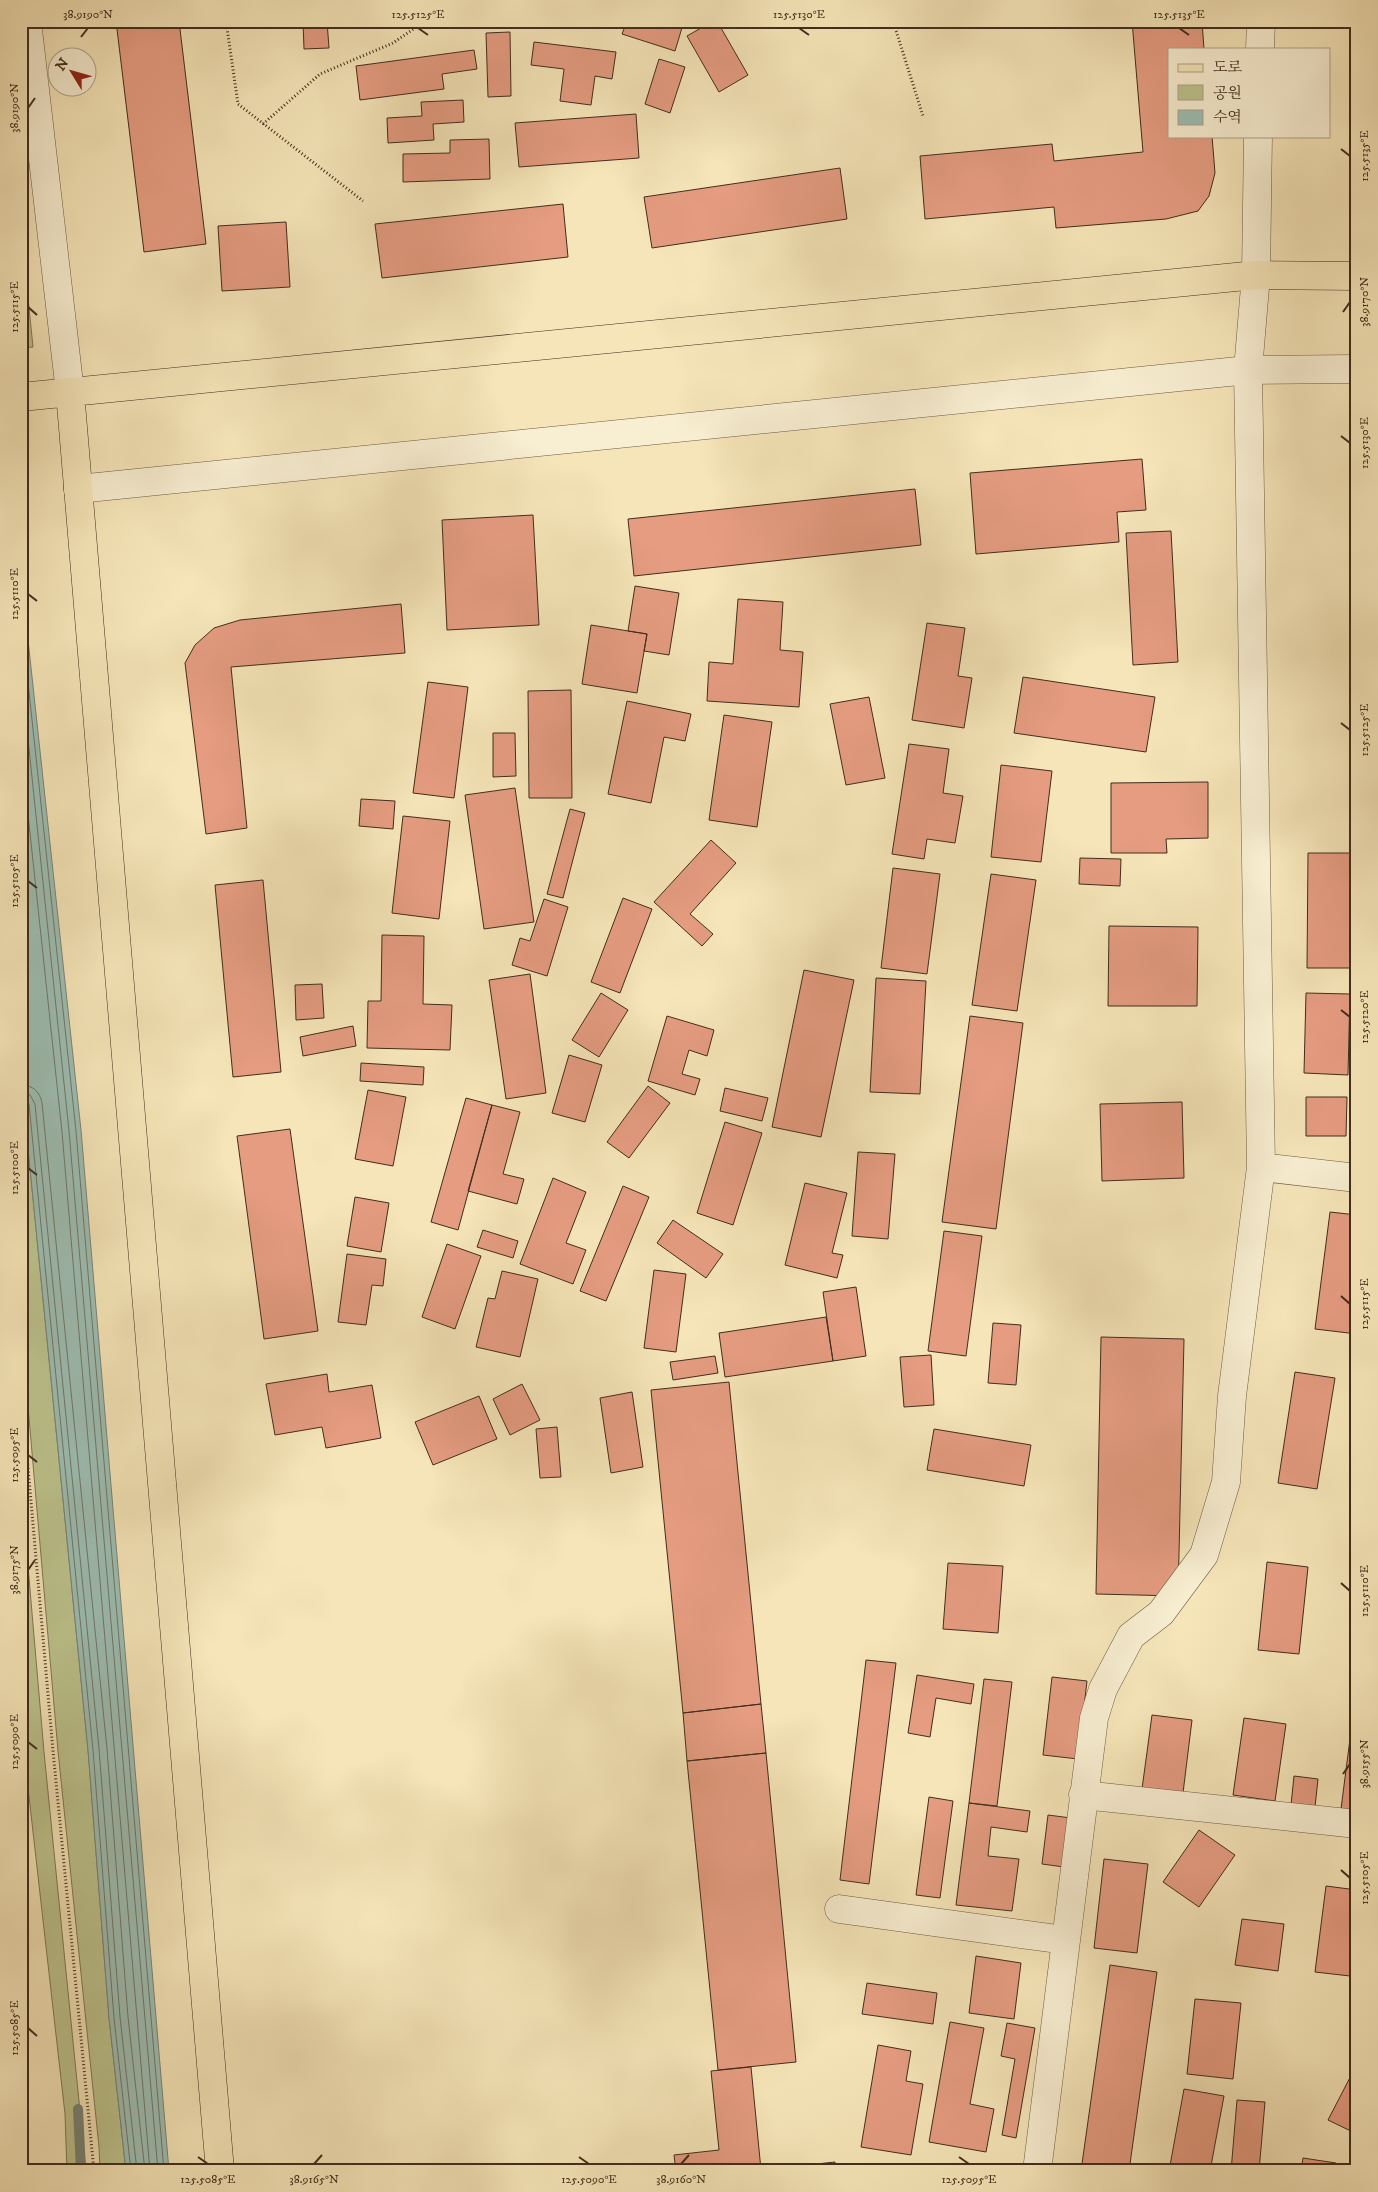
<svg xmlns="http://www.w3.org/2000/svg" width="1378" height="2192" viewBox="0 0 1378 2192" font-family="'IM FELL DW Pica','Noto Serif KR',serif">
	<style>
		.green { fill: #bdc48e; stroke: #807856 }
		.water { fill: #9dbeb3; stroke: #798477 }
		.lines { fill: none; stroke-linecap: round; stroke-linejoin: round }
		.shore { stroke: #707668; stroke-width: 1 }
		.stream { stroke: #798477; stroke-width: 10 }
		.building { fill: #e59c81; stroke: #422d1d }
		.minor-casing { stroke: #6f5b44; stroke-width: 29 }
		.tertiary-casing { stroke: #6f5b44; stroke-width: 29 }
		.primary-casing { stroke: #422d1d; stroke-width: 29 }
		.path { stroke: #422d1d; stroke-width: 3; stroke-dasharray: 1 2.5; stroke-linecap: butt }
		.minor { stroke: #f8eed1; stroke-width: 28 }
		.tertiary { stroke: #f8eed1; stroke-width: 28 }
		.primary { stroke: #f5e5b8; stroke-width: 28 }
		.ticks { fill: none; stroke: #422d1d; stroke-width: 2 }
		.neatline { fill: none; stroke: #422d1d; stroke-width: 2 }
		.ticks-label { font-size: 12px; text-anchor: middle; fill: #422d1d }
	</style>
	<rect width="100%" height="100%" fill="#f5e5b8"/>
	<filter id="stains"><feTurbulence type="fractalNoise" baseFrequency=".004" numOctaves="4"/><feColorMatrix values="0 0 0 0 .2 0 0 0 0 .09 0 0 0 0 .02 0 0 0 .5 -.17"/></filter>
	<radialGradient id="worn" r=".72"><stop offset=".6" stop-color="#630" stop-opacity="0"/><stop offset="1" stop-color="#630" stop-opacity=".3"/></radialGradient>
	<path class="green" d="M21,229l12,118 -12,1z
		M21,1078l67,672 21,268 17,153h-26l-1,-24 -41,-396 -37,-425z
		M21,1485l23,267 42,419h-19l-2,-57 -44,-388z"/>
	<path class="water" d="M21,575l60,555 88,1041h-43l-17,-153 -21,-268 -67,-672z"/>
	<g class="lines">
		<path class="shore" d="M21,617l55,514 88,1040
			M21,672l48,459 89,1040
			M21,749l41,383 88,1039
			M21,1085c12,0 19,7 21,18l65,646 21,268 17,154
			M21,1092l9,3 5,9 64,645 21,268 17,154
			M21,1099l5,1 3,4 64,646 21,268 17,153"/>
		<path class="stream" d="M78,2109l3,62"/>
	</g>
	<path class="building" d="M116,21h63l27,223 -62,8z
		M303,21h24l2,27 -25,1z
		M524,21h89l-1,7 -88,-4z
		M627,21h57l-9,30 -53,-17z
		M713,21h4l31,54 -29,17 -32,-56z
		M1132,21h70l2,28h-35v87h43l3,37 -6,23 -11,15 -32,8 -110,9 -2,-21 -129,12 -5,-63 132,-12 2,17 89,-9z
		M510,32l1,64 -23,1 -2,-64z
		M534,42l82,10 -4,27 -17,-3 -4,29 -31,-4 4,-32 -33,-4z
		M474,50l3,19 -35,5 2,15 -84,11 -4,-34z
		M659,59l26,8 -15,46 -25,-9z
		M463,100l1,22 -31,2 1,16 -46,3 -1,-25 35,-2 -1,-14z
		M636,114l3,44 -120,9 -4,-44z
		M489,139l1,40 -87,3v-28l47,-1v-13z
		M840,168l7,51 -195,29 -8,-51z
		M563,204l5,53 -186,21 -7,-54z
		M286,222l4,65 -68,4 -4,-65z
		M1142,459l4,51 -29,2 2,30 -143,12 -6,-81z
		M915,489l6,56 -287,31 -6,-57z
		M533,515l6,110 -92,5 -5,-110z
		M1171,531l7,131 -45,3 -7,-132z
		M635,586l44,7 -10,62 -25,-4 3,-17 -19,-3z
		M738,599l45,3 -3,48 23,2 -4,55 -92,-6 2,-39 24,2z
		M401,604l4,49 -174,14 16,161 -41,6 -21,-171 10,-18 19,-17 26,-8z
		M927,623l38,5 -7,48 14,2 -8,50 -52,-8z
		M591,625l56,9 -10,59 -55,-9z
		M1023,677l132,20 -9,55 -132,-19z
		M428,682l40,5 -14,111 -41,-5z
		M571,690l1,108h-43l-1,-107z
		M869,697l16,81 -39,7 -16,-81z
		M627,701l64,13 -6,27 -21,-4 -13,66 -43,-9z
		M724,715l48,7 -15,105 -48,-7z
		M493,733h22l1,43 -23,1z
		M909,744l40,5 -6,44 20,3 -8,47 -28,-4 -3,20 -32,-5z
		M1001,765l51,6 -11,91 -50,-5z
		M1208,782v56l-42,1 1,14h-56v-70z
		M515,788l19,134 -50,7 -19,-134z
		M361,799l34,2 -2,28 -34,-3z
		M570,809l15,4 -22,85 -16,-4z
		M403,816l47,5 -11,98 -47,-6z
		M711,840l25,23 -46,51 23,20 -11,12 -48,-44z
		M1308,853h45l-1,115h-45z
		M1080,858l41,1 -1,27 -41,-2z
		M893,868l47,6 -13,100 -46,-6z
		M991,874l45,6 -19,131 -45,-6z
		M263,880l18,192 -48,5 -18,-192z
		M623,898l29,11 -32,84 -29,-11z
		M544,899l24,8 -21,69 -35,-11 8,-27 10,3z
		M1109,926l89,1 -1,79h-89z
		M382,935l42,1 -1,68 29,1 -2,45 -83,-2 1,-47h13z
		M804,970l50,10 -33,157 -49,-10z
		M530,974l16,119 -40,6 -17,-119z
		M876,978l50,3 -6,113 -50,-2z
		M322,984l2,34 -28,2 -1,-35z
		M601,993l27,17 -29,47 -27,-17z
		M1306,993l44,1 -2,81 -44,-2z
		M667,1016l47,14 -7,26 -18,-6 -7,24 18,5 -5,16 -47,-14z
		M970,1016l53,7 -27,206 -54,-7z
		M353,1026l3,20 -53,10 -3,-19z
		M569,1055l33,10 -17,57 -33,-9z
		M361,1063l63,4 -1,18 -63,-4z
		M648,1086l22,17 -41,55 -22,-16z
		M725,1088l43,10 -6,23 -42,-10z
		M368,1090l38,7 -13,69 -38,-7z
		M1306,1097h41l-1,39h-40z
		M466,1098l26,7 -34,125 -27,-8z
		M1182,1102l2,76 -82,3 -2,-77z
		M492,1105l28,7 -17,62 21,5 -7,25 -49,-13z
		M725,1122l37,11 -29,92 -36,-12z
		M290,1129l28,202 -54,8 -27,-203z
		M858,1152l37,2 -7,85 -36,-3z
		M553,1178l33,14 -20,51 20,7 -13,34 -53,-20z
		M805,1183l42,10 -15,60 11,2 -6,23 -52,-13z
		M623,1186l26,11 -43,104 -26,-10z
		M355,1197l34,6 -8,49 -34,-6z
		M1330,1212l27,3v119l-42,-5z
		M673,1220l50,34 -17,24 -49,-35z
		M483,1230l35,11 -5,17 -36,-11z
		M944,1231l38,5 -16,120 -38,-5z
		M447,1244l34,12 -26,73 -33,-12z
		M347,1254l39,5 -3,27 -11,-1 -6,40 -28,-3z
		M654,1270l32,4 -10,78 -32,-4z
		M502,1271l36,8 -18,78 -44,-10 12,-49 7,1z
		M856,1287l10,69 -33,5 -10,-69z
		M826,1317l7,44 -108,16 -6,-44z
		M993,1323l28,2 -5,60 -28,-2z
		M1101,1337l83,2 -6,257 -82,-2z
		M931,1355l3,50 -30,2 -4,-50z
		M715,1356l3,17 -45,7 -3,-18z
		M1295,1372l40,6 -18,111 -39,-6z
		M327,1374l2,18 43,-7 9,53 -55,10 -4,-21 -47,8 -9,-51z
		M729,1382l32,322 -78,9 -32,-323z
		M522,1384l18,36 -30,15 -17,-36z
		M632,1392l11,75 -32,6 -11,-75z
		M479,1396l18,43 -64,26 -18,-43z
		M557,1427l4,50 -21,1 -4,-49z
		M934,1429l97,16 -7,41 -97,-16z
		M1267,1562l41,5 -9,87 -41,-4z
		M948,1563l55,3 -5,67 -55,-4z
		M1357,1614v44l-6,-1z
		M866,1660l30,3 -27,221 -29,-4z
		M917,1675l57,9 -3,20 -35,-6 -6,39 -22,-4z
		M1052,1677l35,4 -9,78 -35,-4z
		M984,1679l28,3 -15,124 -28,-3z
		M761,1704l5,49 -79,8 -4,-48z
		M1152,1715l40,5 -9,73 -41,-4z
		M1244,1718l42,6 -11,77 -42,-6z
		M1351,1731h6v80l-16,-2z
		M766,1753l30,309 -78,8 -31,-309z
		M1294,1776l24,3 -3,28 -24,-2z
		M929,1797l24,4 -13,97 -24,-3z
		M969,1803l61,8 -3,21 -36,-5 -3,29 31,3 -7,52 -56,-6z
		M1048,1815l23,3 -7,49 -22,-3z
		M1199,1830l36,25 -36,52 -36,-25z
		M1104,1859l44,5 -11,89 -43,-5z
		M1326,1886l31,4v34l-7,52 -35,-4z
		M1242,1919l42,5 -6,47 -43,-6z
		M976,1956l45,7 -7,56 -45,-6z
		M1110,1965l47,7 -28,199h-48z
		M867,1983l70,10 -4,31 -71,-10z
		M1195,1999l46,4 -8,76 -46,-5z
		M950,2022l34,6 -14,76 24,5 -8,43 -57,-10z
		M1007,2023l28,5 -19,110 -14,-3 13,-76 -14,-3z
		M878,2045l33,6 -5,30 17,3 -12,71 -50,-8z
		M1357,2064v70l-29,-14z
		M751,2067l10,103 74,-8 1,9h-160l-2,-16 45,-5 -8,-79z
		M1184,2089l40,7 -14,75h-41z
		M1237,2100l28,2 -6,69h-28z
		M1303,2158l33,5 -1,8h-34z
		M852,2166l29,5h-29z"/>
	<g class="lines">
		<defs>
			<path id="minor" d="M78,489l1170,-119 109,-1
				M1083,1795l274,29
				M839,1909l226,31"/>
			<path id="tertiary" d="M27,21l43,371
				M1260,49l1,-28
				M1261,1167l96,11
				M1037,2171l57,-453 9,-29 28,-53 30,-23 43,-58 22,-73 6,-86 29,-229 -13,-797 8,-95 2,-139"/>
			<path id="primary" d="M70,392l150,1779
				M21,397l1235,-122 101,1"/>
		</defs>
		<use href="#minor" class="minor-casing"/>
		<use href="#tertiary" class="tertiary-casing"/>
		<use href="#primary" class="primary-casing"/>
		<path class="path" d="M226,21l12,83 125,97
			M893,21l30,95
			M263,124l57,-50 73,-31 32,-22
			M21,1388l32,363 41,420"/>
		<use href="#minor" class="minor"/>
		<use href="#tertiary" class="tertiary"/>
		<use href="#primary" class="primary"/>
	</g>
	<path class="ticks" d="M418,28l10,7M799,28l10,7M1179,28l10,7M81,37l7,-9M28,108l7,-10M1341,149l9,7M28,307l9,8M1343,312l7,-10M1341,436l9,7M28,594l9,7M1341,723l9,7M28,881l9,7M1341,1010l9,7M28,1168l9,7M1341,1296l9,8M28,1455l9,7M28,1570l7,-10M1341,1583l9,8M28,1742l9,7M1343,1774l7,-10M1341,1870l9,8M28,2028l9,8M198,2157l10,7M579,2157l10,7M959,2157l10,7M314,2164l8,-9M681,2164l8,-9"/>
	<rect width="1378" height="2192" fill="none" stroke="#f5e5b8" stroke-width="55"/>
	<rect x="1168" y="48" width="162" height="90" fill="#f8eed1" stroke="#afa189"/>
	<rect x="1178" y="64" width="25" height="8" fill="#f5e5b8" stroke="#afa189"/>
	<text x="1213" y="72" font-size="15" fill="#422d1d">도로</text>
	<rect x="1178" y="85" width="25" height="15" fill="#bdc48e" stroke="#afa189"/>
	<text x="1213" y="98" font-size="15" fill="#422d1d">공원</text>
	<rect x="1178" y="110" width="25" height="15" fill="#9dbeb3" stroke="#afa189"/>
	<text x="1213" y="122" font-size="15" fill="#422d1d">수역</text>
	<g transform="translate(72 72) rotate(307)"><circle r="24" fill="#f8eed1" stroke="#afa189"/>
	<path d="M0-4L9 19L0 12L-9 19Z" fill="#8f2418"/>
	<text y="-8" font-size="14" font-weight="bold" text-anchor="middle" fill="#422d1d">N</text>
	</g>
	<rect x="28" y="28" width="1322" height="2136" class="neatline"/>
	<g class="ticks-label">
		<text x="88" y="18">38.9190°N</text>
		<text x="418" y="18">125.5125°E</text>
		<text x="799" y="18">125.5130°E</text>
		<text x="1179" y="18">125.5135°E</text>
		<text transform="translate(14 108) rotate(-90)" y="4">38.9190°N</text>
		<text transform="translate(1364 156) rotate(-90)" y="4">125.5135°E</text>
		<text transform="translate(1364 302) rotate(-90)" y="4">38.9170°N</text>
		<text transform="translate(14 307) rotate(-90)" y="4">125.5115°E</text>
		<text transform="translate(1364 443) rotate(-90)" y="4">125.5130°E</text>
		<text transform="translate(14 594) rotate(-90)" y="4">125.5110°E</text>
		<text transform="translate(1364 730) rotate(-90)" y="4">125.5125°E</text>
		<text transform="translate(14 881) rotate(-90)" y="4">125.5105°E</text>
		<text transform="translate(1364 1017) rotate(-90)" y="4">125.5120°E</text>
		<text transform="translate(14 1168) rotate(-90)" y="4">125.5100°E</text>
		<text transform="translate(1364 1304) rotate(-90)" y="4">125.5115°E</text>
		<text transform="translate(14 1455) rotate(-90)" y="4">125.5095°E</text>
		<text transform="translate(14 1570) rotate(-90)" y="4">38.9175°N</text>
		<text transform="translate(1364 1591) rotate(-90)" y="4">125.5110°E</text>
		<text transform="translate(14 1742) rotate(-90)" y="4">125.5090°E</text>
		<text transform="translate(1364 1764) rotate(-90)" y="4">38.9155°N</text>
		<text transform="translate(1364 1878) rotate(-90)" y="4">125.5105°E</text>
		<text transform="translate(14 2028) rotate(-90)" y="4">125.5085°E</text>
		<text x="208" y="2183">125.5085°E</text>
		<text x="314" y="2183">38.9165°N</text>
		<text x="589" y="2183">125.5090°E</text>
		<text x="681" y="2183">38.9160°N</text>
		<text x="969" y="2183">125.5095°E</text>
	</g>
	<rect width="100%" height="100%" filter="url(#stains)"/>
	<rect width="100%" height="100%" fill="url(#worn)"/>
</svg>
